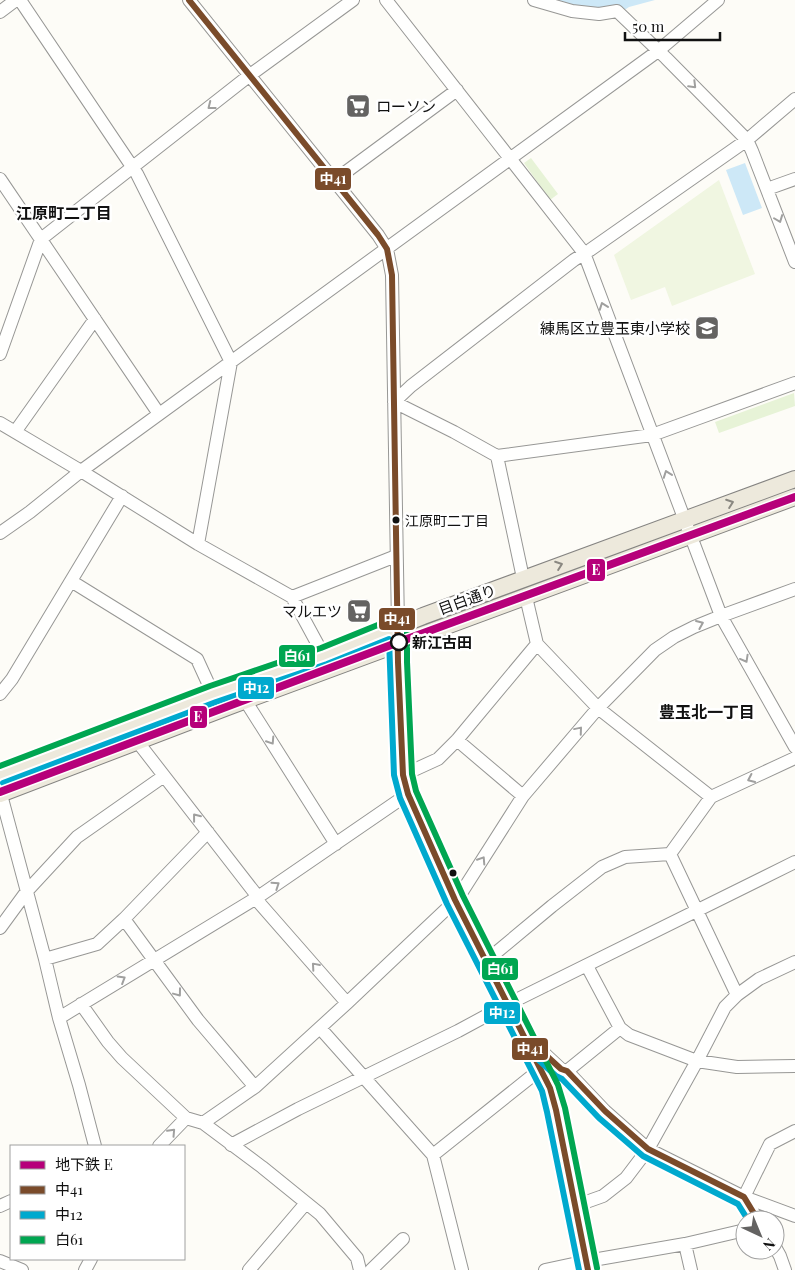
<svg xmlns="http://www.w3.org/2000/svg" width="795" height="1270" viewBox="0 0 795 1270" font-family="'Playfair Display','Noto Sans JP',serif">
	<style>
		.green { fill: #e7f3d7 }
		.pitch { fill: #f0f6e1 }
		.water { fill: #cde8f7 }
		.lines { fill: none; stroke-linecap: round; stroke-linejoin: round }
		.minor-casing { stroke: #979795; stroke-width: 14 }
		.major-casing { stroke: #858482; stroke-width: 18 }
		.minor { stroke: #fffffe; stroke-width: 12 }
		.major { stroke: #ede9dc; stroke-width: 16 }
		.bus-1-casing { stroke: #fff; stroke-width: 10 }
		.bus-2-casing { stroke: #fff; stroke-width: 10 }
		.bus-3-casing { stroke: #fff; stroke-width: 10 }
		.bus-1 { stroke: #7a4b2a; stroke-width: 6 }
		.bus-2 { stroke: #00a9ce; stroke-width: 6 }
		.bus-3 { stroke: #00a651; stroke-width: 6 }
		.metro-1-casing { stroke: #fff; stroke-width: 11 }
		.metro-1 { stroke: #b6007a; stroke-width: 8 }
		.oneway { stroke: #a0a09f }
		.oneway2 { stroke: #8a8881 }
		.bus-dot { fill: #111; stroke: #fff; stroke-width: 2 }
		.stop-dot { fill: #fff; stroke: #111; stroke-width: 2.5 }
		.labels { text-anchor: middle; dominant-baseline: central; stroke-width: 5; stroke-linejoin: round; paint-order: stroke }
		.bus-label { font-size: 14px; fill: #111; stroke: #fff; text-anchor: start }
		.poi-label { font-size: 15px; fill: #111; stroke: #fff; text-anchor: end }
		.street-label { font-size: 15px; fill: #111; stroke: #fff }
		.stop-label { font-size: 15px; font-weight: bold; fill: #111; stroke: #fff; text-anchor: start }
		.neighbourhood-label { font-size: 16px; font-weight: bold; fill: #111; stroke: #fff }
		.line-badge { stroke: #fff; stroke-width: 2 }
		.badge-label { font-size: 14px; text-anchor: middle; font-weight: bold; fill: #fff }
	</style>
	<rect width="100%" height="100%" fill="#fdfcf7"/>
	<path class="green" d="M531,158l27,36 -8,6 -26,-37z
		M794,393l1,13 -76,27 -4,-11z"/>
	<path class="pitch" d="M719,180l36,94 -83,32 -7,-19 -34,13 -17,-45z"/>
	<path class="water" d="M547,0h108l-26,7 -3,2 -16,2 -23,-1z
		M745,163l17,45 -19,7 -17,-45z"/>
	<g class="lines">
		<defs>
			<path id="minor" d="M20,0l117,174 94,188 -33,182
				M189,0l189,235 9,14 5,26 6,351v36l5,113 5,19 47,106 87,171 8,17 6,22 32,160
				M386,0l198,253 137,363 74,131
				M534,0l38,11 27,3 18,-3 49,47 81,82 5,11 43,111
				M0,12l16,-12
				M795,99l-48,41 -157,110 -16,10 -163,126 -17,16 60,30 43,24 155,-21 143,-52
				M0,179l159,235
				M335,180l122,-90
				M767,189l28,-10
				M0,354l41,-115 209,-164 103,-75
				M0,423l81,48 117,73 94,53 32,59
				M15,432l80,-113
				M497,456l26,122
				M0,533l30,-21 51,-41 577,-420 60,-51
				M71,581l126,78 16,35
				M292,597l104,-41
				M526,597l11,47 61,64 113,89
				M0,694l12,-15 110,-183
				M245,700l91,144
				M457,740l66,56
				M137,741l121,156
				M403,775l35,-16 19,-19 80,-96
				M0,791l45,168 14,59 20,67 16,61
				M670,854l41,-57 84,-39
				M670,854l67,141
				M255,898l92,105
				M124,919l74,101 57,67
				M0,928l27,-37 50,-54 87,-61
				M45,959l52,-15 27,-25 84,-87
				M486,961l66,-55 50,-39 23,-10 45,-3
				M587,966l33,62 9,7 68,26 40,6 58,-1
				M81,1004l27,38 14,16 64,60 17,5 59,44 58,47 37,44 3,12
				M59,1018l199,-121 150,-103
				M320,1028l113,127 29,115
				M531,1041l30,28 6,2 38,40 43,38 96,48 51,19
				M567,1071l53,-43
				M203,1123l52,-36 92,-84 111,-105 65,-102 75,-88 57,-58 19,-13 20,-10 27,-11 74,-27
				M231,1145l67,-36 160,-78 50,-27 287,-142
				M159,1146l27,-28
				M433,1155l99,-79 10,-5 7,-1
				M744,1197l26,-53 25,-13
				M744,1197l14,23
				M0,1206l11,-5
				M575,1206l28,-10 23,-18 22,-29 49,-88 28,-54 12,-12 22,-16 36,-17
				M685,1244l6,26
				M775,1247l5,9 5,14
				M0,1261l22,9
				M85,1270l6,-11
				M249,1270l57,-67
				M371,1270l32,-31
				M545,1270l42,-9 98,-17 60,-14"/>
			<path id="major" d="M0,775l213,-81 111,-38 99,-40 372,-137
				M0,794l230,-88 565,-209"/>
		</defs>
		<use href="#minor" class="minor-casing"/>
		<use href="#major" class="major-casing"/>
		<use href="#minor" class="minor"/>
		<use href="#major" class="major"/>
		<defs>
			<path id="bus-1" d="M189,0l189,235 9,14 5,26 6,387 5,113 5,19 47,106 95,188 6,22 32,160
				M538,1048l23,21 6,2 38,40 43,38 96,48 14,23"/>
			<path id="bus-2" d="M3,783l213,-81 111,-38 62,-25 5,136 6,23 47,106 95,187 5,21 32,158
				M532,1054l24,22 6,3 37,39 44,38 95,48 10,16"/>
			<path id="bus-3" d="M0,766l210,-80 111,-38 74,-30 4,-1 4,2 4,6v37l5,112 4,17 47,105 95,189 7,23 32,160"/>
		</defs>
		<use href="#bus-1" class="bus-1-casing"/>
		<use href="#bus-2" class="bus-2-casing"/>
		<use href="#bus-3" class="bus-3-casing"/>
		<use href="#bus-1" class="bus-1"/>
		<use href="#bus-2" class="bus-2"/>
		<use href="#bus-3" class="bus-3"/>
		<defs>
			<path id="metro-1" d="M0,792l399,-150 396,-145"/>
		</defs>
		<use href="#metro-1" class="metro-1-casing"/>
		<use href="#metro-1" class="metro-1"/>
	</g>
	<defs><path id="oneway-chevron" d="M-2-3.5L2.5 0L-2 3.5" fill="none" stroke-width="1.6" stroke-linecap="round" stroke-linejoin="round" transform="scale(1.25)"/></defs>
	<g class="oneway">
		<use href="#oneway-chevron" transform="translate(693 85) rotate(45)"/>
		<use href="#oneway-chevron" transform="translate(211 106) rotate(142)"/>
		<use href="#oneway-chevron" transform="translate(779 219) rotate(69)"/>
		<use href="#oneway-chevron" transform="translate(603 306) rotate(-110)"/>
		<use href="#oneway-chevron" transform="translate(667 474) rotate(-110)"/>
		<use href="#oneway-chevron" transform="translate(700 624) rotate(-23)"/>
		<use href="#oneway-chevron" transform="translate(745 659) rotate(61)"/>
		<use href="#oneway-chevron" transform="translate(579 730) rotate(-50)"/>
		<use href="#oneway-chevron" transform="translate(271 741) rotate(57)"/>
		<use href="#oneway-chevron" transform="translate(751 779) rotate(155)"/>
		<use href="#oneway-chevron" transform="translate(196 817) rotate(-128)"/>
		<use href="#oneway-chevron" transform="translate(482 860) rotate(-57)"/>
		<use href="#oneway-chevron" transform="translate(276 885) rotate(-34)"/>
		<use href="#oneway-chevron" transform="translate(315 966) rotate(-131)"/>
		<use href="#oneway-chevron" transform="translate(122 979) rotate(-31)"/>
		<use href="#oneway-chevron" transform="translate(178 993) rotate(53)"/>
		<use href="#oneway-chevron" transform="translate(172 1132) rotate(-47)"/>
	</g>
	<g class="oneway2">
		<use href="#oneway-chevron" transform="translate(730 503) rotate(-20)"/>
		<use href="#oneway-chevron" transform="translate(559 565) rotate(-20)"/>
	</g>
	<defs>
		<symbol id="supermarket-square" viewBox="-11 -11 22 22"><rect x="-9" y="-9" width="18" height="18" rx="4" fill="#646362" stroke="#fff"/><path d="M-6-5.5h2.5l.6 2H6L4.5 2H-2.5L-4.4-4H-6ZM-1.5 3.2a1.3 1.3 0 1 0 .1 0ZM3 3.2a1.3 1.3 0 1 0 .1 0Z" fill="#fff"/></symbol>
		<symbol id="school-square" viewBox="-11 -11 22 22"><rect x="-9" y="-9" width="18" height="18" rx="4" fill="#646362" stroke="#fff"/><path d="M0-5L7-2L0 1L-7-2ZM-4 1L0 2.5L4 1V4Q0 6-4 4Z" fill="#fff"/></symbol>
	</defs>
	<g fill-rule="evenodd">
		<use href="#supermarket-square" x="344" y="92" width="28" height="28"/>
		<use href="#school-square" x="693" y="314" width="28" height="28"/>
		<use href="#supermarket-square" x="345" y="597" width="28" height="28"/>
	</g>
	<g class="bus-dot">
		<circle cx="396" cy="520" r="4.5"/>
		<circle cx="453" cy="873" r="4.5"/>
	</g>
	<circle class="stop-dot" cx="399" cy="642" r="8"/>
	<g class="labels">
		<g class="bus-label">
			<text x="405" y="520">江原町二丁目</text>
		</g>
		<g class="poi-label">
			<text x="376" y="106" text-anchor="start">ローソン</text>
			<text x="690" y="328">練馬区立豊玉東小学校</text>
			<text x="342" y="611">マルエツ</text>
		</g>
		<g class="street-label">
			<text transform="translate(467 599) rotate(-20)">目白通り</text>
		</g>
		<g class="stop-label">
			<text x="412" y="642">新江古田</text>
		</g>
		<g class="neighbourhood-label">
			<text x="64" y="212">江原町二丁目</text>
			<text x="707" y="711">豊玉北一丁目</text>
		</g>
	</g>
	<g class="line-badge">
		<rect x="314" y="167" width="38" height="24" rx="5" fill="#7a4b2a"/>
		<rect x="586" y="558" width="20" height="24" rx="5" fill="#b6007a"/>
		<rect x="378" y="607" width="38" height="24" rx="5" fill="#7a4b2a"/>
		<rect x="278" y="644" width="38" height="24" rx="5" fill="#00a651"/>
		<rect x="237" y="676" width="38" height="24" rx="5" fill="#00a9ce"/>
		<rect x="189" y="705" width="19" height="24" rx="5" fill="#b6007a"/>
		<rect x="481" y="957" width="38" height="24" rx="5" fill="#00a651"/>
		<rect x="483" y="1001" width="38" height="24" rx="5" fill="#00a9ce"/>
		<rect x="511" y="1037" width="38" height="24" rx="5" fill="#7a4b2a"/>
	</g>
	<g class="badge-label">
		<text x="333" y="184">中41</text>
		<text x="596" y="575">E</text>
		<text x="397" y="624">中41</text>
		<text x="297" y="661">白61</text>
		<text x="256" y="693">中12</text>
		<text x="198" y="722">E</text>
		<text x="500" y="974">白61</text>
		<text x="502" y="1018">中12</text>
		<text x="530" y="1054">中41</text>
	</g>
	<rect x="10" y="1145" width="175" height="115" fill="#ffffff" stroke="#a0a0a0"/>
	<rect x="20" y="1161" width="25" height="8" fill="#b6007a" stroke="#a0a0a0"/>
	<text x="55" y="1170" font-size="15" fill="#111111">地下鉄 E</text>
	<rect x="20" y="1186" width="25" height="8" fill="#7a4b2a" stroke="#a0a0a0"/>
	<text x="55" y="1195" font-size="15" fill="#111111">中41</text>
	<rect x="20" y="1211" width="25" height="8" fill="#00a9ce" stroke="#a0a0a0"/>
	<text x="55" y="1220" font-size="15" fill="#111111">中12</text>
	<rect x="20" y="1236" width="25" height="8" fill="#00a651" stroke="#a0a0a0"/>
	<text x="55" y="1245" font-size="15" fill="#111111">白61</text>
	<g transform="translate(760 1235) rotate(136)"><circle r="24" fill="#ffffff" stroke="#a0a0a0"/>
	<path d="M0-4L9 19L0 12L-9 19Z" fill="#646362"/>
	<text y="-8" font-size="14" font-weight="bold" text-anchor="middle" fill="#111111">N</text>
	</g>
	<path d="M625 32v8h95v-8" fill="none" stroke="#111111" stroke-width="2.5"/>
	<text x="632" y="32" font-size="15" fill="#111111" stroke="#ffffff" stroke-width="4" paint-order="stroke">50 m</text>
</svg>
